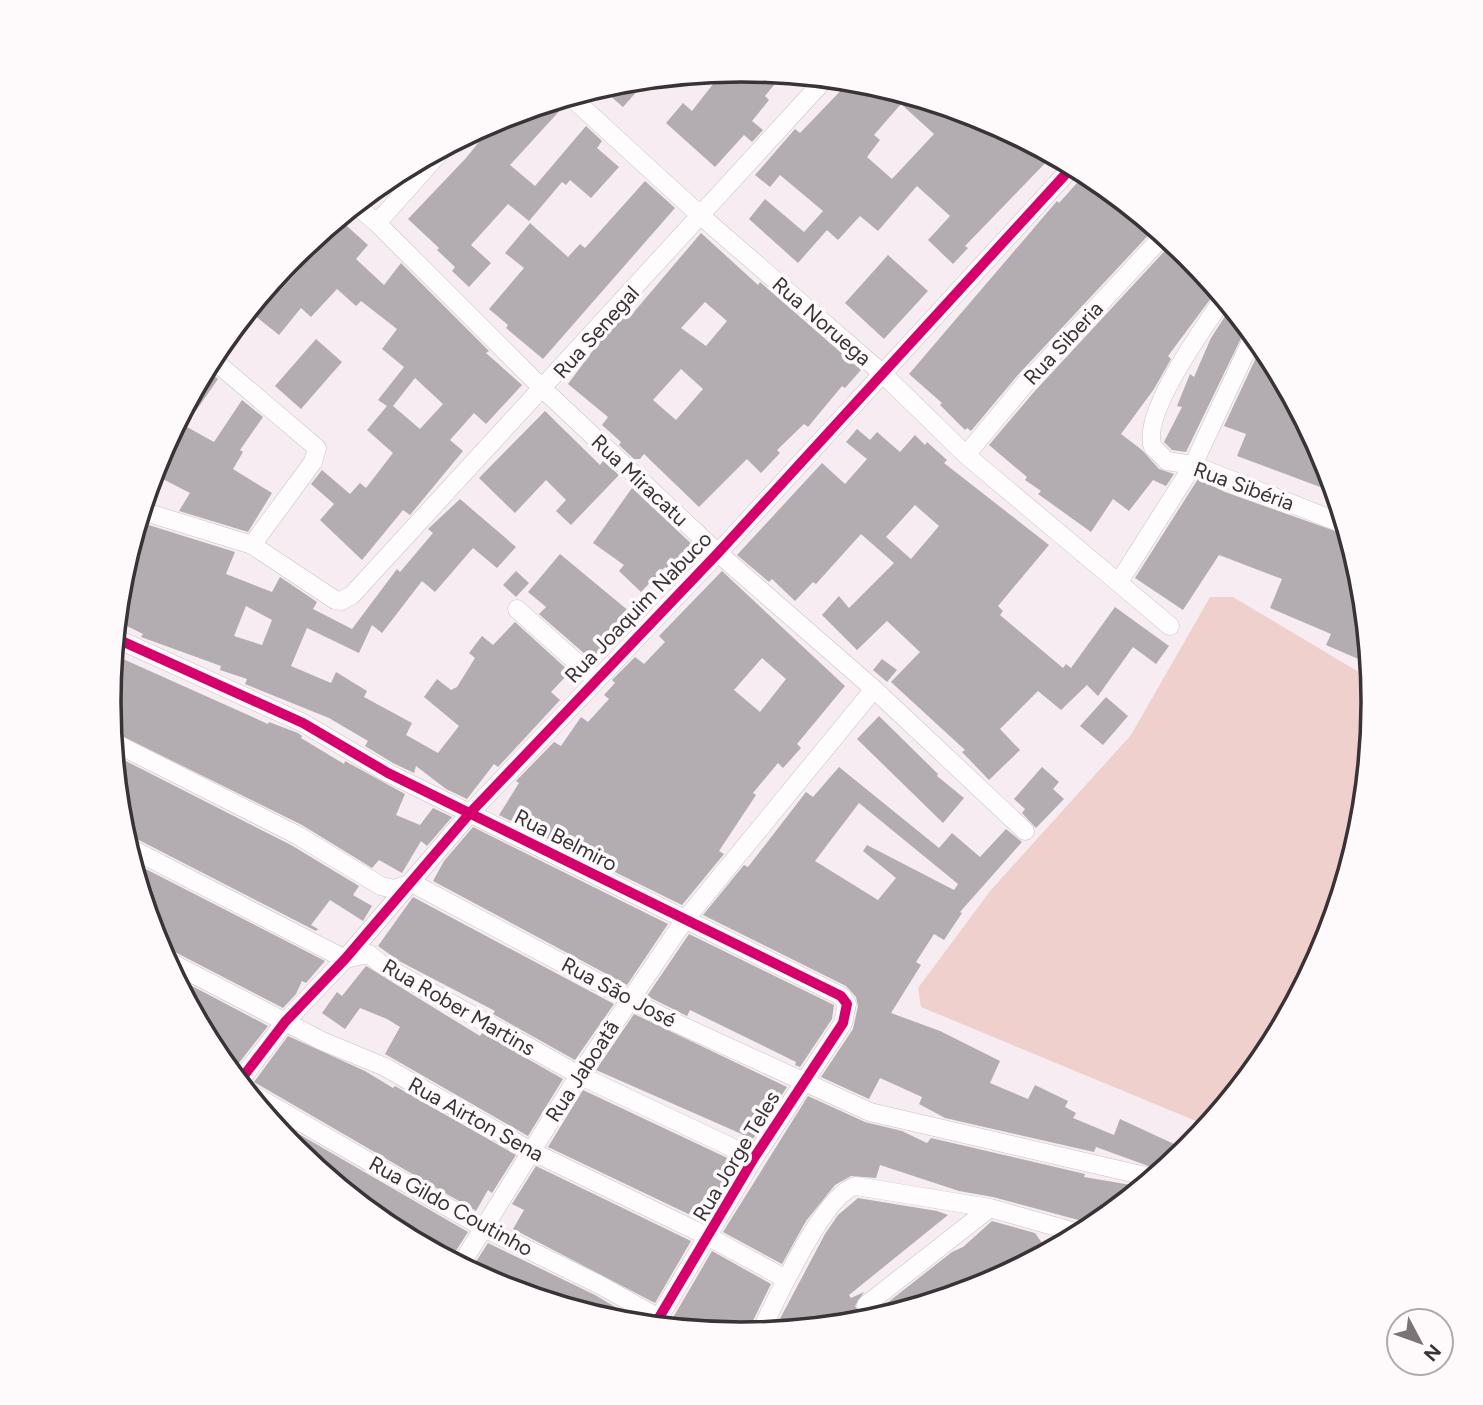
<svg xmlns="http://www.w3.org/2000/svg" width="1483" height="1405" viewBox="0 0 1483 1405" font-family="Figtree,sans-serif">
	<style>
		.green { fill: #efd0cd }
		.building { fill: #b3adb1; fill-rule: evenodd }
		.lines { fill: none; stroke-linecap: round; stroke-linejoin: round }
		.street-casing { stroke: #c9c1c5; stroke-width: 19 }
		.street { stroke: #fefcfd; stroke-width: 18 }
		.cycleway-casing { stroke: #fefafc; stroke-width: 15 }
		.cycleway { stroke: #d6006c; stroke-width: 10 }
		.labels { text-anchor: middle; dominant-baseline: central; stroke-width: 7; stroke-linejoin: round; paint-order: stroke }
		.street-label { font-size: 21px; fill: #393236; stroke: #fefafc }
		.rim { fill: none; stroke: #393236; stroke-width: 3.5 }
	</style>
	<rect width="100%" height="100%" fill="#f6ecf1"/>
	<path class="green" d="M1210,597h23l139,83 2,23 -12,123 -36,119 -59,109 -59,72 -287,-119 -3,-19 73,-98 140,-155z"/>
	<path class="building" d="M742,70l41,4 -18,22 4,4 -17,21 11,9 -11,12 -8,-7 -29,32 -49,-44 17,-20 9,8 21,-27 -11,-10z
		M648,79l-25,28 -15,-13 3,-4 -5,-4z
		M850,81l15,1 119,36 69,37 -88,91 3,2 -15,16 -25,-24 22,-24 -33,-30 -39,45 -18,-15 -22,24 -11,-10 -29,33 -49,-44 16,-20 39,33 19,-21 -43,-36 -10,12 -15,-12 40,-46 5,4zM901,104l33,30 -42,45 -25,-22 13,-17 -6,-5z
		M560,100l4,6 -54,59 25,21 51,-60 16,15 -5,7 22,19 -28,31 -21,-18 -4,5 -4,-3 -33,39 -21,-17 -37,41 20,18 -22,24 -17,-16 3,-4 -18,-17 2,-2 -31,-29 58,-61 17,-21 -4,-4 8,-8z
		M1086,173l69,55 -138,148 -46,55 -4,-3 -2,2 -25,-25 2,-2 -33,-29 148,-173 2,2z
		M645,181l30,27 -132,151 -37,-31 2,-3 -19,-16 35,-41 -19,-15 25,-30 38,34 12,-13 5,4z
		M339,219l29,26 -12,14 28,26 17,-22 88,88 -3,2 36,32 -36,39 -12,-11 -24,27 13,11 -53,64 -7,-5 -41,50 -42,-40 14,-16 -23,-20 11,-14 28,24 10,-11 6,5 27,-35 -26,-23 20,-24 -9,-6 26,-33 -22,-18 15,-20 -36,-28 -5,5 -19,-17 -26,28 -10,-9 -22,27 -30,-24 23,-27 8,6 21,-22 -8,-7zM415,378l28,26 -23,25 -27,-23z
		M701,233l57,52 2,-3 101,88 -16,18 -3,-2 -34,41 -4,-3 -27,26 3,3 -19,20 -14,-14 -48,48 -55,-53 -4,5h-6l-15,-14 2,-3 -19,-17 6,-8 -40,-33 29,-39 27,-30 4,4zM705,302l22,19 -21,25 -25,-18zM681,369l22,20 -27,31 -23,-20z
		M1173,242l16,14 28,34 -49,66 3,3 -17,30 -33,45 21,16 17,19 15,5 -8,12 -13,-6 -24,31 -16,-12 -22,33 -53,-38 3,-3 -16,-11 2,-3 -38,-32 45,-53z
		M888,255l40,36 -44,48 -39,-36z
		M1231,307l16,19 -61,126 -14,-2 -8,-8 18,-35 -5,-1 13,-32 4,3 17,-39z
		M316,339l26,23 -41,47 -26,-23z
		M1262,345l64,116 10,32 -99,-37 9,-22 -22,-8z
		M207,369l11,10 -25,36 -9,-5z
		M242,400l21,17 -23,33 3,2 -10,17 39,24 -24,39 -69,-21 11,-18 -37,-19 25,-52 36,20z
		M545,411l55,54 3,-4 16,14 -48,50 -15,-14 10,-11 -20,-20 -31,33 -36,-35z
		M857,429l13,11 7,-8 23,20 15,-17 10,10 2,-3 20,18 -3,3 105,82 -51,61 5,5 -3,4 63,53 3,-4 5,4 44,-61 54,39 -13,18 -23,-17 -35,49 -11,-11 -26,25 -23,-19 -38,38 20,21 -31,30 -27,-28 3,-2 -74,-68 29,-30 -33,-31 -30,29 -35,-35 17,-19 10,12 45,-45 -33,-29 -45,50 -3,-2 -18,19 -23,-22 -3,3 -32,-27 85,-92 23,21 22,-25 -21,-17zM915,505l24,21 -28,33 -25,-22z
		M1198,479l27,13 124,44 13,43 8,85 -44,-19 5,-11 -61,-26 12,-29 -63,-24 -36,55 -48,-32z
		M632,488l66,62 -26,24 -7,-7 -24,25 -22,-21 5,-6 -31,-22z
		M460,499l56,48 -19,21 -24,-20 -38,44 -13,-11 -40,52 -10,-8 -13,28 -52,-25 -16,38 40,17 5,-11 31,19 -3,6 48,26 -6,12 32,18 21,-27 -35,-29 13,-18 14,11 6,-3 18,-29 -6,-5 13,-17 11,9 22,-23 55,50 -19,20 9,8 -62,67 -4,-3 -27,35 -21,-10 -30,-23 -2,7 -21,-10 -28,-17 3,-5 -39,-23 -84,-34 2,-5 -27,-9 1,-4 -80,-29 2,-3 -26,-13 4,-42 18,-57 96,30 -9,22 46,18 8,-15 37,25 -4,7 39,20 45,-60 3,3 33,-39 -5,-4zM246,606l26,14 -10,25 -28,-9z
		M560,554l76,63 -42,45 -55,-48 7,-7 -18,-15z
		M516,571l13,12 -13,14 -13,-12z
		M722,571l123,115 -48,58 4,4 -18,20 -5,-5 -25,30 3,2 -37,56 5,3 -42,51 -183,-90 20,-32 -3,-2 38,-39 7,4 20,-29 7,5 21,-23 -5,-4 11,-12 -3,-3 23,-23 9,7 21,-22 -6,-6zM762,658l24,21 -26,33 -26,-22z
		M114,655l154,69 1,-2 29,11 4,3 -1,2 43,26 1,-3 60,33 -9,21 24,10 13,-17 19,9 -25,29 -6,-5 -19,32 -23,-13 -7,8 -70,-43 -190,-94 -3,-29z
		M882,659l15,11 -10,12 -14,-12z
		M1106,697l22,19 -25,29 -23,-19z
		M879,716l59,58 -1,2 27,22 -21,25 -86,-84z
		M114,755l177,90 68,41 -6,9 19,11 -9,15 -33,-21 -19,25 7,4 -2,2 -183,-94h-9z
		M839,767l100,81 13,-15 28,24 26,-28 16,13 -62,70 2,1 -18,27 -10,-6 -18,28 5,3 -30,48 49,18 60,30 -10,22 38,16 7,-14 33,16 -3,6 11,6 -3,5 41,17 6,-16 54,25 -12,27 -66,-24 -2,5 -149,-34 -26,-14 3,-7 -42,-19 -11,21 -48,-22 32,-48 5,-23 -2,-9 -10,-11 -143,-71 41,-50 4,2 58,-75 7,5zM859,803l99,81 -4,6 -87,-45 -4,6 33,27 -18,22 -63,-39z
		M1042,767l17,15 -6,7 11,10 -28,29 -14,-15 3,-4 -11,-10z
		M473,827l195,97 -41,61 -194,-104 11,-20z
		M132,862l193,99 -19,22 -4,-2 -6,13 -13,14 -112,-58h-11z
		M413,897l201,107 -39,56 -82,-46 2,-3 -96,-50 -21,-15z
		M689,934l145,71 -2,14 -32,48 -5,-2 1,-3 -106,-52 -3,6 -40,-20z
		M366,966l114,70 2,-3 81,46 -35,57 -143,-82 15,-27 -13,-8 -27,-11 -15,21 -23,-16 15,-21 5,4z
		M175,977l93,49 -37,47 -16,-19z
		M634,1014l153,73 -34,52 -157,-69z
		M288,1036l77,35 28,17 2,-2 121,69 -24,38 -4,-3 -12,21 -222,-129z
		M583,1090l155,73 -35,58 -155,-74z
		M808,1096l57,26 37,9 25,12 4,-5 154,36 -1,3 59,10 -46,38 -104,-28 -34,-6 -79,-26 -4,13 -25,-2 -16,9 -29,36 -24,43 -59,-32z
		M266,1115l202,117 -18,28 -60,-32 -96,-79z
		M536,1166l155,75 -36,62 -142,-74 11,-19 -12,-6z
		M858,1198l79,13 11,4 -99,80 2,3 13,-6 -9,14 7,10 11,-2 79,-62 11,-5 29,-26 43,12 7,10 -33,23 3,6 -29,15 -119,36 -91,9 52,-98 13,-19z
		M488,1243l107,52 27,16 -6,11 -106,-32 -30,-14 -10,-5z
		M712,1251l59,33 -25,51 -79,-7z"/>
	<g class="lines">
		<defs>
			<path id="street" d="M571,97l130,119 182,158 83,81 204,171
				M355,205l22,18 167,167 174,163 156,136 151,142
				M377,223l67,-75
				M1224,298c-19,27 -84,118 -71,149l14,14 26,4 153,60
				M212,359l105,89 -4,14 -61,83
				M966,455l59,-71 139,-149
				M142,511l110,34 83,55 6,1 11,-6 474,-517
				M1119,582l74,-117 61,-130
				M517,609l78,70
				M115,638l188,85 85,50 453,223 6,8 -4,19 -89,135 -100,168
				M113,742l184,93 84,51 12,3 19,-6 251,134 207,95 284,66
				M128,847l217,112 24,-5 12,10 198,111 175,83
				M166,960l156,81 63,26 146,84 178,86 77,42
				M239,1082l46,-60 60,-63 125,-146 248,-260 355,-387
				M245,1090l237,137 118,58 59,33
				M460,1266l119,-191 105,-154 190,-232
				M866,1305l124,-97
				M760,1333c15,-31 64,-140 96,-147l134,22 92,26"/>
		</defs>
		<use href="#street" class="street-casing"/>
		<use href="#street" class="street"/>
		<defs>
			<path id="cycleway" d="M115,638l188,85 85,50 453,223 6,8 -4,19 -89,135 -100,168
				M239,1082l46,-60 60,-63 125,-146 248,-260 355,-387"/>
		</defs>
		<use href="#cycleway" class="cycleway-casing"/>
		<use href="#cycleway" class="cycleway"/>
	</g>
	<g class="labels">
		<g class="street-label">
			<text transform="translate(822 321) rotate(41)">Rua Noruega</text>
			<text transform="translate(596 332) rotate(-48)">Rua Senegal</text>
			<text transform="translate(1063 343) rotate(-47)">Rua Siberia</text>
			<text transform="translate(640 480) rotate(43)">Rua Miracatu</text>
			<text transform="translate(1244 486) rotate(20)">Rua Sibéria</text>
			<text transform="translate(638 607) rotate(-46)">Rua Joaquim Nabuco</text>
			<text transform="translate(566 840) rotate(27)">Rua Belmiro</text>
			<text transform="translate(619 992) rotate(28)">Rua São José</text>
			<text transform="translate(459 1007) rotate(30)">Rua Rober Martins</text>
			<text transform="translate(582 1071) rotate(-57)">Rua Jaboatã</text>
			<text transform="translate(476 1119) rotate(29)">Rua Airton Sena</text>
			<text transform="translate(736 1156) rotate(-59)">Rua Jorge Teles</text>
			<text transform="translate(451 1206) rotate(29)">Rua Gildo Coutinho</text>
		</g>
	</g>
	<path d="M0 0H1483V1405H0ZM121 702a620 620 0 1 1 1240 0a620 620 0 1 1-1240 0Z" fill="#fefafc" fill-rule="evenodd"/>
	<path class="rim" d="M121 702a620 620 0 1 1 1240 0a620 620 0 1 1-1240 0Z"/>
	<g transform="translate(1420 1342) rotate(131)"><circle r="33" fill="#fefafc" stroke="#afaaad" stroke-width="2"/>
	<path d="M0-5L12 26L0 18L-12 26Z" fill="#7b7377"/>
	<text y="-10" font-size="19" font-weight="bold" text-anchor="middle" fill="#393236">N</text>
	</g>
</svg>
